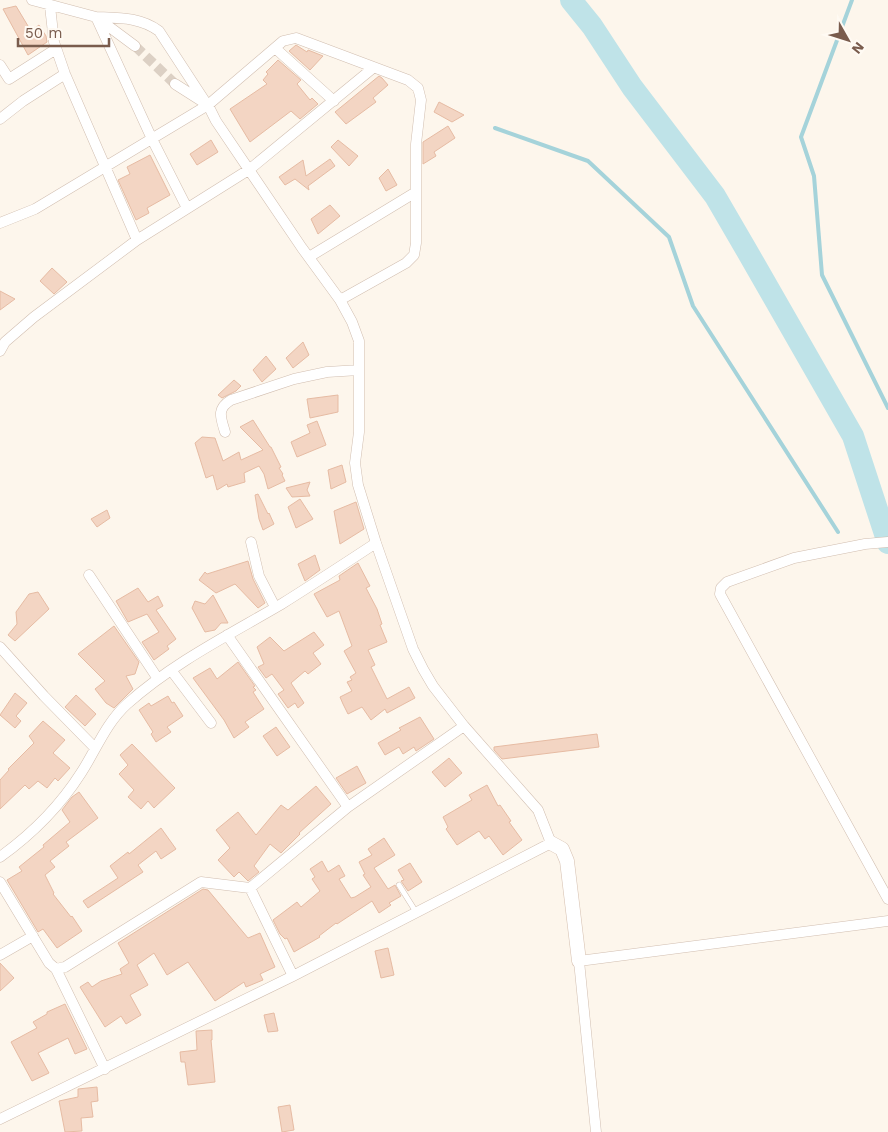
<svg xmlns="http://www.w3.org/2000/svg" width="888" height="1132" viewBox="0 0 888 1132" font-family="'Work Sans',sans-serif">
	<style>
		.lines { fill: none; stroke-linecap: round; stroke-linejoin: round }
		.stream { stroke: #a5d3da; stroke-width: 4 }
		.river { stroke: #bfe3e8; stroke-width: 22 }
		.building { fill: #f3d5c3; stroke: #e6bba3 }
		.street-tunnel { stroke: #dcd0c4; stroke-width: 10; stroke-dasharray: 10 5; stroke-linecap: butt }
		.lane-casing { stroke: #d1beb0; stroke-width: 6 }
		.street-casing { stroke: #d1beb0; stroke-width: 11 }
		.secondary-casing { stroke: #d6c0b0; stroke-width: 15 }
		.lane { stroke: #fff; stroke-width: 5 }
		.street { stroke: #fff; stroke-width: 10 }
		.secondary { stroke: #fff; stroke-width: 14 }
	</style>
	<rect width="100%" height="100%" fill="#fdf6ec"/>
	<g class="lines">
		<path class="stream" d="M852,0l-51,137 13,39 8,99 66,133
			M495,128l93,33 81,76 24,69 145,226"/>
		<path class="river" d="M571,0l21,26 40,61 83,109 32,55 106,185 35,107"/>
	</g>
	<path class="building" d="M16,6l15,25 8,-6 7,11 1,6 -19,13 -25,-46z
		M296,45l11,7 1,-2 15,6 -13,14 -21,-19z
		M278,60l23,20 -4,4 13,16 2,-2 6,6 -18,15 -9,-8 -41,31 -20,-33 37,-25 -4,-4 5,-6 -2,-2z
		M379,76l3,2 6,7 -15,13 3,4 -30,22 -11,-12z
		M439,102l25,13 -12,7 -18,-10z
		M448,126l7,12 -21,14 2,4 -13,8v-22z
		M211,140l7,12 -21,13 -7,-11z
		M338,140l20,16 -9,10 -18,-19z
		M150,155l20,40 -23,13 2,5 -13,7 -18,-40 12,-6 -3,-7z
		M330,159l5,7 -27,20 1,4 -14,-11 -10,6 -6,-8 24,-17 3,16z
		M388,169l9,16 -11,6 -7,-13z
		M330,205l10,11 -22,18 -7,-15z
		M52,268l15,14 -13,12 -14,-13z
		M0,291l15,8 -15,11z
		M303,342l6,13 -16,13 -7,-10z
		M266,356l10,13 -14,13 -9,-12z
		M234,380l7,6 -5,5 -14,7 -4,-3z
		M338,395v17l-28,6 -3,-19z
		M253,420l17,27h1l10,20 -2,1 4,6 -1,1 3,6 -17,8 -4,-15 -5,-8 -15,7 1,9 -17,5 -1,-3 -10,6 -4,-15 -7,3 -11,-35 7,-6 13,1 8,23 16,-9 2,8 22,-10 -23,-23z
		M317,421l9,24 -29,12 -6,-15 19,-9 -3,-8z
		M342,465l4,17 -15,7 -3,-19z
		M310,482l-3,8 3,6 -18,1 -6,-9z
		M258,494l10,20 1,-1 5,11 -11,6 -4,-11 -4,-24z
		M300,499l13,20 -17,9 -8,-21z
		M356,502l8,27 -24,15 -6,-33z
		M107,510l3,8 -13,9 -6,-8z
		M315,555l5,15 -15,11 -7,-17z
		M248,561l5,18 12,24 -7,5 -23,-24 -19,9 -17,-13 6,-8 2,2z
		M358,563l12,23 -4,2 11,21 5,15 -2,1 7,17 -19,8 7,15 -4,2 16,32 22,-12 6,11 -28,15 -2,-4 -14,11 -9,-13 -14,7 -5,-10 -3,-7 12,-6 -5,-9 5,-2 -2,-3 6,-4 -12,-22 8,-5 -13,-35 -12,6 -13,-23 26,-14 -1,-4z
		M138,588l10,14 10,-6 5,10 -7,4 20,29 -9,7 2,3 -15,11 -12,-18 17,-10 -12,-18 -19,8 -12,-21z
		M38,592l11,17 -34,32 -7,-6 9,-11 -1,-12 13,-18z
		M213,595l15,28h-7l-6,7 -10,2 -13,-24 3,-7 10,3z
		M114,626l25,36 -4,12 -9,2 7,13 -19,19 -8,-5 -11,-14 10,-8 -27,-27z
		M314,632l10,13 -11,8 8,11 -13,10 -3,-3 -14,12 13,20 -6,5 -3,-5 -7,5 -10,-14 6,-4 -12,-16 -6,4 -8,-11 6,-3 -7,-17 13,-10 14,14z
		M238,662l17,24 -2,1 3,3 -3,2 11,17 -19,13 4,5 -15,11 -10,-18 -31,-42 17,-10 7,11z
		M15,693l12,10 -11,13 5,5 -6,7 -15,-13z
		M76,695l20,19 -11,12 -20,-19z
		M168,696l4,7 2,-1 9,14 -16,11 4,5 -15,10 -5,-8 2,-2 -14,-22 10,-7 2,3z
		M420,717l14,22 -18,12 -2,-4 -11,7 -4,-7 -14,8 -7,-12 23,-13 -2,-2z
		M43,721l22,19 -12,13 17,15 -12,13 -3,-3 -8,10 -9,-7 -9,8 -4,-4 -25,24v-29l9,-10 -1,-1 26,-26 -5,-7z
		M276,727l14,20 -13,9 -14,-20z
		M597,734l2,13 -97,12 -8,-9v-3z
		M132,744l43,44 -21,20 -6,-7 -7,8 -13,-12 6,-7 -15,-16 9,-9 -8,-10z
		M449,758l13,15 -17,14 -13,-15z
		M357,766l9,17 -19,11 -11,-16z
		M487,785l11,21 2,-1 11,16 -2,1 13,18 -19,15 -14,-19 -4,3 -6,-8 -22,14 -11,-16 2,-2 -5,-10 29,-17 -3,-5z
		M316,786l15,18 -32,29 1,1 -19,19 -11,-9 -16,22 5,6 -11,9 -9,-9 -5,5 -16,-17 12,-12 -14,-18 22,-18 18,23 25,-30 7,5z
		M79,792l19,26 -32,24 3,4 -19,15 5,6 -10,8 9,18 -1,1 18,23 1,-1 10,15 -25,17 -14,-19 -5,3 -31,-52 15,-9 -3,-4 25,-20 -1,-2 27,-23 -8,-12 10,-13z
		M161,828l15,21 -15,10 -5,-8 -18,14 5,7 -55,36 -5,-7 35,-23 -8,-12 18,-14 1,2z
		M384,838l11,17 -21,13 14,21 7,-4 6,11 -12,7 2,2 -12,8 -7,-12 -35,23 -1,-1 -17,13 1,1 -26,15 -7,-14 -2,1 -5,-5 -7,-14 24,-18 4,5 19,-16 -8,-12 3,-2 -5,-8 12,-8 6,11 11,-7 6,11 -6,3 12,19 4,-1 16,-10 -8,-12 2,-1 -6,-12 13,-7 -4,-6z
		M410,863l12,19 -14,9 -7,-10 3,-1 -6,-10z
		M203,889l5,1 40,48 12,-5 15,34 -15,7 3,6 -17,7 -2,-5 -29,19 -27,-39 -21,13 -13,-22 -17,12 11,20 -18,10 11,20 -15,9 -5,-8 -16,11 -25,-40 8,-5 4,5 9,-6 21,-7 -2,-5 9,-6 -11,-20z
		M388,948l6,27 -13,3 -6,-27z
		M0,963l14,15 -14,13z
		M65,1004l22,45 -12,5 -7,-16 -30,15 11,20 -17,8 -21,-39 26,-14 -4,-6 14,-8v-2z
		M274,1013l4,18 -10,1 -4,-17z
		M212,1030v10h-1l4,42 -27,3 -3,-23h-4l-1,-10 17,-2 -1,-19z
		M97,1087l1,14 -7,1 2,15 -12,1 1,13 -17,1 -6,-31 19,-4v-8z
		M290,1105l4,25 -12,2 -4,-25z"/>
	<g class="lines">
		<path class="street-tunnel" d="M135,46l40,38"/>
		<defs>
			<path id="lane" d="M399,885l17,27"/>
			<path id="street" d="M32,0l64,17 39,29
				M50,6l4,36 11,32 72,166
				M275,48l59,53
				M0,65l9,14 47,-30
				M0,119l23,-18 42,-27
				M187,208l-35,-69 -56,-122c23,1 44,0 63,14l47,72
				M0,223l35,-14 173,-104 75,-64 13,-3 112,42 10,8 3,12 -5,44v99l-2,12 -8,8 -66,37
				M309,257l107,-65
				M0,351l5,-9 29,-25 103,-77 113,-71 123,-101
				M225,432c-4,-14 -9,-23 6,-32l63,-21 33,-7 32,-2
				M251,542l8,34 16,31
				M888,542l-23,2 -71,14 -67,24 -6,6 -1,6 168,305
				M89,575l69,104
				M227,635l121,172
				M0,647l44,49 51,52
				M171,670l40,53
				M0,857c32,-23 60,-51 81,-84 15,-23 25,-50 46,-69 46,-41 100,-68 153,-99 32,-20 64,-41 96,-62
				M0,882l49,81 7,6 49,100
				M250,888l43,88
				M0,955l33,-19
				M56,969l9,-2 136,-85 49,6 98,-81 116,-81
				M0,1119l293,-143 258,-133 -13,-33 -74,-84 -31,-40 -10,-17 -10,-20 -37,-106 -18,-58 -3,-22 4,-31v-91l-7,-19 -12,-22 -38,-52 -86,-127 -8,-16 -33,-21
				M596,1132l-17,-171 309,-40"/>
			<path id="secondary" d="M551,843l11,6 5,12 12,100"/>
		</defs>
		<use href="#lane" class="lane-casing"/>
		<use href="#street" class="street-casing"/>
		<use href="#secondary" class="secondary-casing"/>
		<use href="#lane" class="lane"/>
		<use href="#street" class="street"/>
		<use href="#secondary" class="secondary"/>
	</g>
	<g transform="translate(848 40) rotate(129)" stroke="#fffaf3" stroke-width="4" paint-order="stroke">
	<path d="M0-4L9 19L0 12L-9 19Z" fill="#7a5c4d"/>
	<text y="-8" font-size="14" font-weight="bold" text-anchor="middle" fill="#7a5c4d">N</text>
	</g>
	<path d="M18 38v8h91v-8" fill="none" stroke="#7a5c4d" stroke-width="2.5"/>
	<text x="25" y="38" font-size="15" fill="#7a5c4d" stroke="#fffaf3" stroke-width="4" paint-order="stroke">50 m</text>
</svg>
